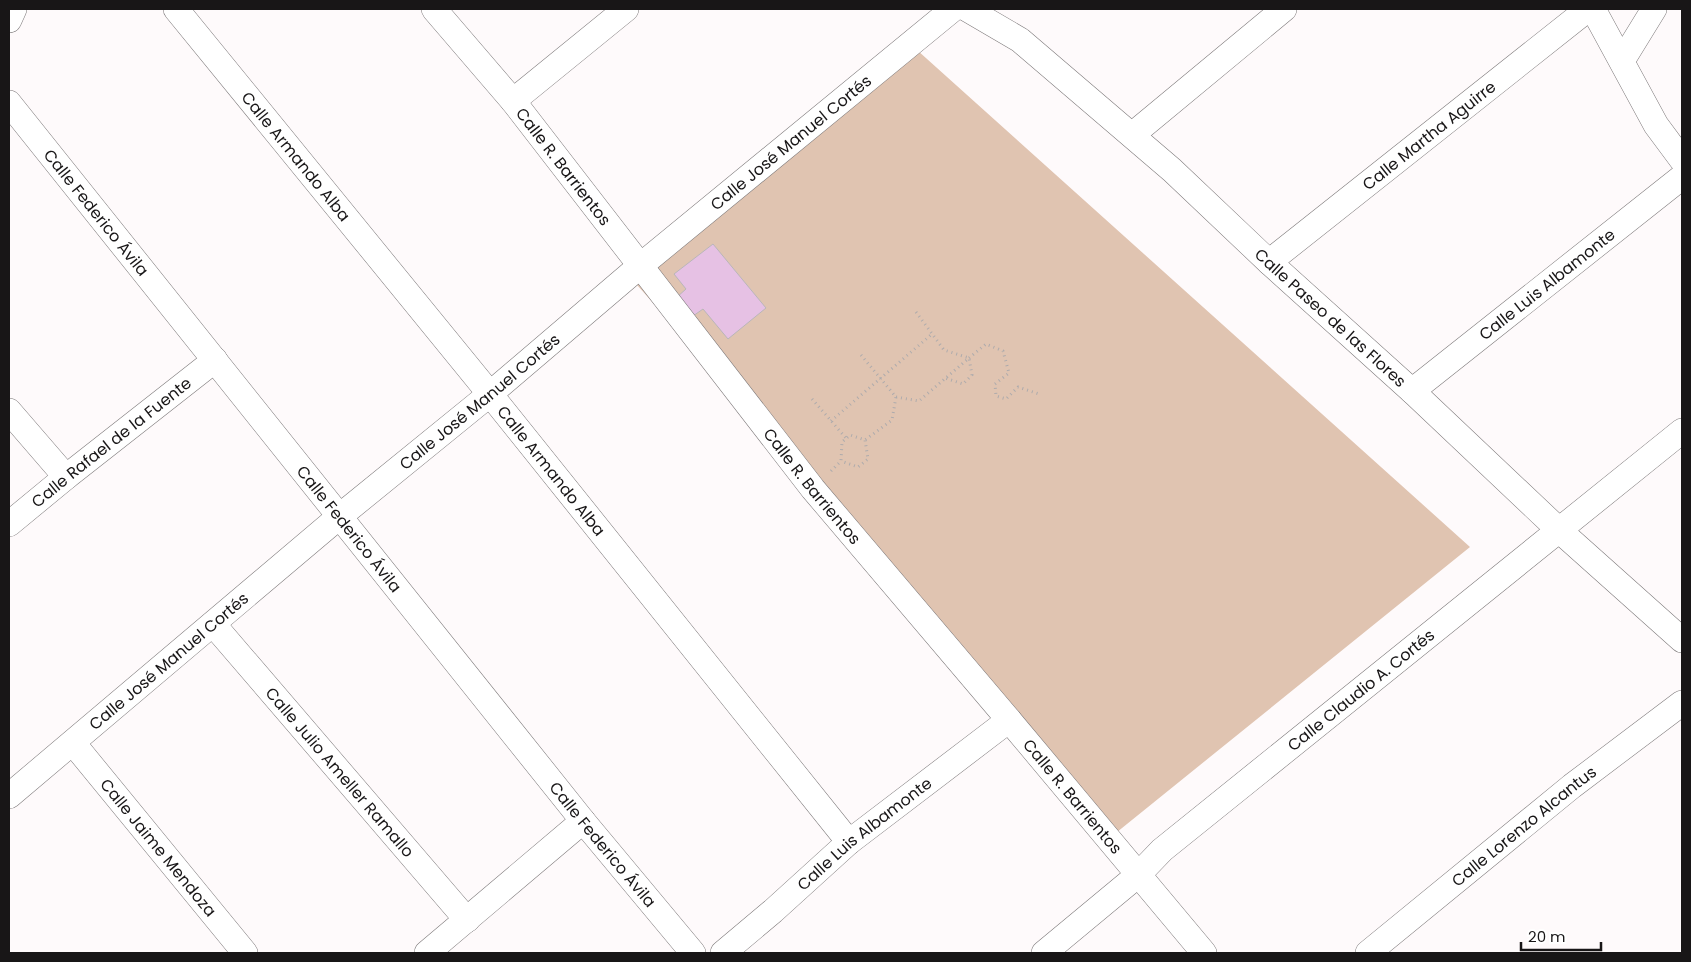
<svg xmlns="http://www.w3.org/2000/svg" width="1691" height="962" viewBox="0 0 1691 962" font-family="Poppins,sans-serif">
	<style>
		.green { fill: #e0c4b1 }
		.building { fill: #e6c1e4; stroke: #b9b6b9 }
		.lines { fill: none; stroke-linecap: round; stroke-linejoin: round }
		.minor-casing { stroke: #7d797a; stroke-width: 26 }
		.path { stroke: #aeabac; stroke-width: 3; stroke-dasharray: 1 4; stroke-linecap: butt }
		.minor { stroke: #fff; stroke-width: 25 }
		.labels { text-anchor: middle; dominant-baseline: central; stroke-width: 4; stroke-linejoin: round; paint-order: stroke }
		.street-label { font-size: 16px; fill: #181617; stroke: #fff }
	</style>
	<rect width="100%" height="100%" fill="#fefafb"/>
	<path class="green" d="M907,41l563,506 -369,298 -285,-360 -187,-209z"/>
	<path class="building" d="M713,244l53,64 -38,31 -25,-30 -10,7 -16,-19 9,-8 -12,-15z"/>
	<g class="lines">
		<defs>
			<g id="minor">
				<path id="s1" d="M176,9l314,385 359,448"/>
				<path id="s2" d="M434,9l79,92 300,388 196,231 195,233"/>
				<path id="s3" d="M967,9l53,31 152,130 97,92 143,129 148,140 122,109"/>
				<path d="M1593,9l63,116 26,35"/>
				<path d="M9,20l5,-11"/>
				<path d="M1622,61l32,-52"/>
				<path d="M513,101l113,-92"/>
				<path id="s4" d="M9,103l574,718 110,132"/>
				<path d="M1132,135l152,-126"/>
				<path id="s5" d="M1269,262l319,-253"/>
				<path id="s6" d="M1412,391l270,-214"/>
				<path d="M9,411l57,66"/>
				<path id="s7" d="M9,524l57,-47 149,-117"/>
				<path id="s8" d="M213,624l254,296"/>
				<path id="s9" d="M73,743l172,210"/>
				<path id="s10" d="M9,796l331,-280 150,-122 150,-128 313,-257"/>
				<path d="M427,953l156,-132"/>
				<path id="s11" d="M723,953l50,-42 76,-69 160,-122"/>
				<path id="s12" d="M1044,953l94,-78 24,-25 520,-419"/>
				<path id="s13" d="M1368,953l204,-167 110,-83"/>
			</g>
		</defs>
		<use href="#minor" class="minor-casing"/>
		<path class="path" d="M916,312l28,38 25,8 3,17 -9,9 -18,-6
			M861,355l35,42 -4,23 -27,20
			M969,358l17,-14 17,7 6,22 -14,11 1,12 10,3 12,-12 21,7
			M896,397l23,4 50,-43
			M812,399l34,39
			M831,421l101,-87
			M831,471l10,-10 1,-19 8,-7 15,5 3,19 -10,8 -17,-6"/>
		<use href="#minor" class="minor"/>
	</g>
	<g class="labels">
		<g class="street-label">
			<text stroke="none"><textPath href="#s5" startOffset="204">Calle Martha Aguirre</textPath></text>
			<text stroke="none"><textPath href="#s10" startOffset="1019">Calle José Manuel Cortés</textPath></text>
			<text stroke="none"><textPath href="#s1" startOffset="190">Calle Armando Alba</textPath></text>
			<text stroke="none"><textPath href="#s2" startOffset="204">Calle R. Barrientos</textPath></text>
			<text stroke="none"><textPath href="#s4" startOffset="140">Calle Federico Ávila</textPath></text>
			<text stroke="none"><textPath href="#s6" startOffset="172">Calle Luis Albamonte</textPath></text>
			<text stroke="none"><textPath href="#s3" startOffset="478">Calle Paseo de las Flores</textPath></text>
			<text stroke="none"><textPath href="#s10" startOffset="614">Calle José Manuel Cortés</textPath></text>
			<text stroke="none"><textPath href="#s7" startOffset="131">Calle Rafael de la Fuente</textPath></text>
			<text stroke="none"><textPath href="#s1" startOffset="595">Calle Armando Alba</textPath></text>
			<text stroke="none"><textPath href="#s2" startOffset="609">Calle R. Barrientos</textPath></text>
			<text stroke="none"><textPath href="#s4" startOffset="545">Calle Federico Ávila</textPath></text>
			<text stroke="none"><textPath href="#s10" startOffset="209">Calle José Manuel Cortés</textPath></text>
			<text stroke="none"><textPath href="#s12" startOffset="412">Calle Claudio A. Cortés</textPath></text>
			<text stroke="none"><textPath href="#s8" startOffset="195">Calle Julio Ameller Ramallo</textPath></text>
			<text stroke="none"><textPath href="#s2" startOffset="1014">Calle R. Barrientos</textPath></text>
			<text stroke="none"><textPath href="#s13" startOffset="201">Calle Lorenzo Alcantus</textPath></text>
			<text stroke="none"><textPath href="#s11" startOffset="185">Calle Luis Albamonte</textPath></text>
			<text stroke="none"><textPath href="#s4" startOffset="950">Calle Federico Ávila</textPath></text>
			<text stroke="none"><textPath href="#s9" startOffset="135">Calle Jaime Mendoza</textPath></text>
		</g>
	</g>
	<rect width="1691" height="962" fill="none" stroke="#181617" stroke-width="20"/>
	<path d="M1521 942v8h80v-8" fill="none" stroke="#181617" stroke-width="2.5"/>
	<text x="1528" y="942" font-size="15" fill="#181617" stroke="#ffffff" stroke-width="4" paint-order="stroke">20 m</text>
</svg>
